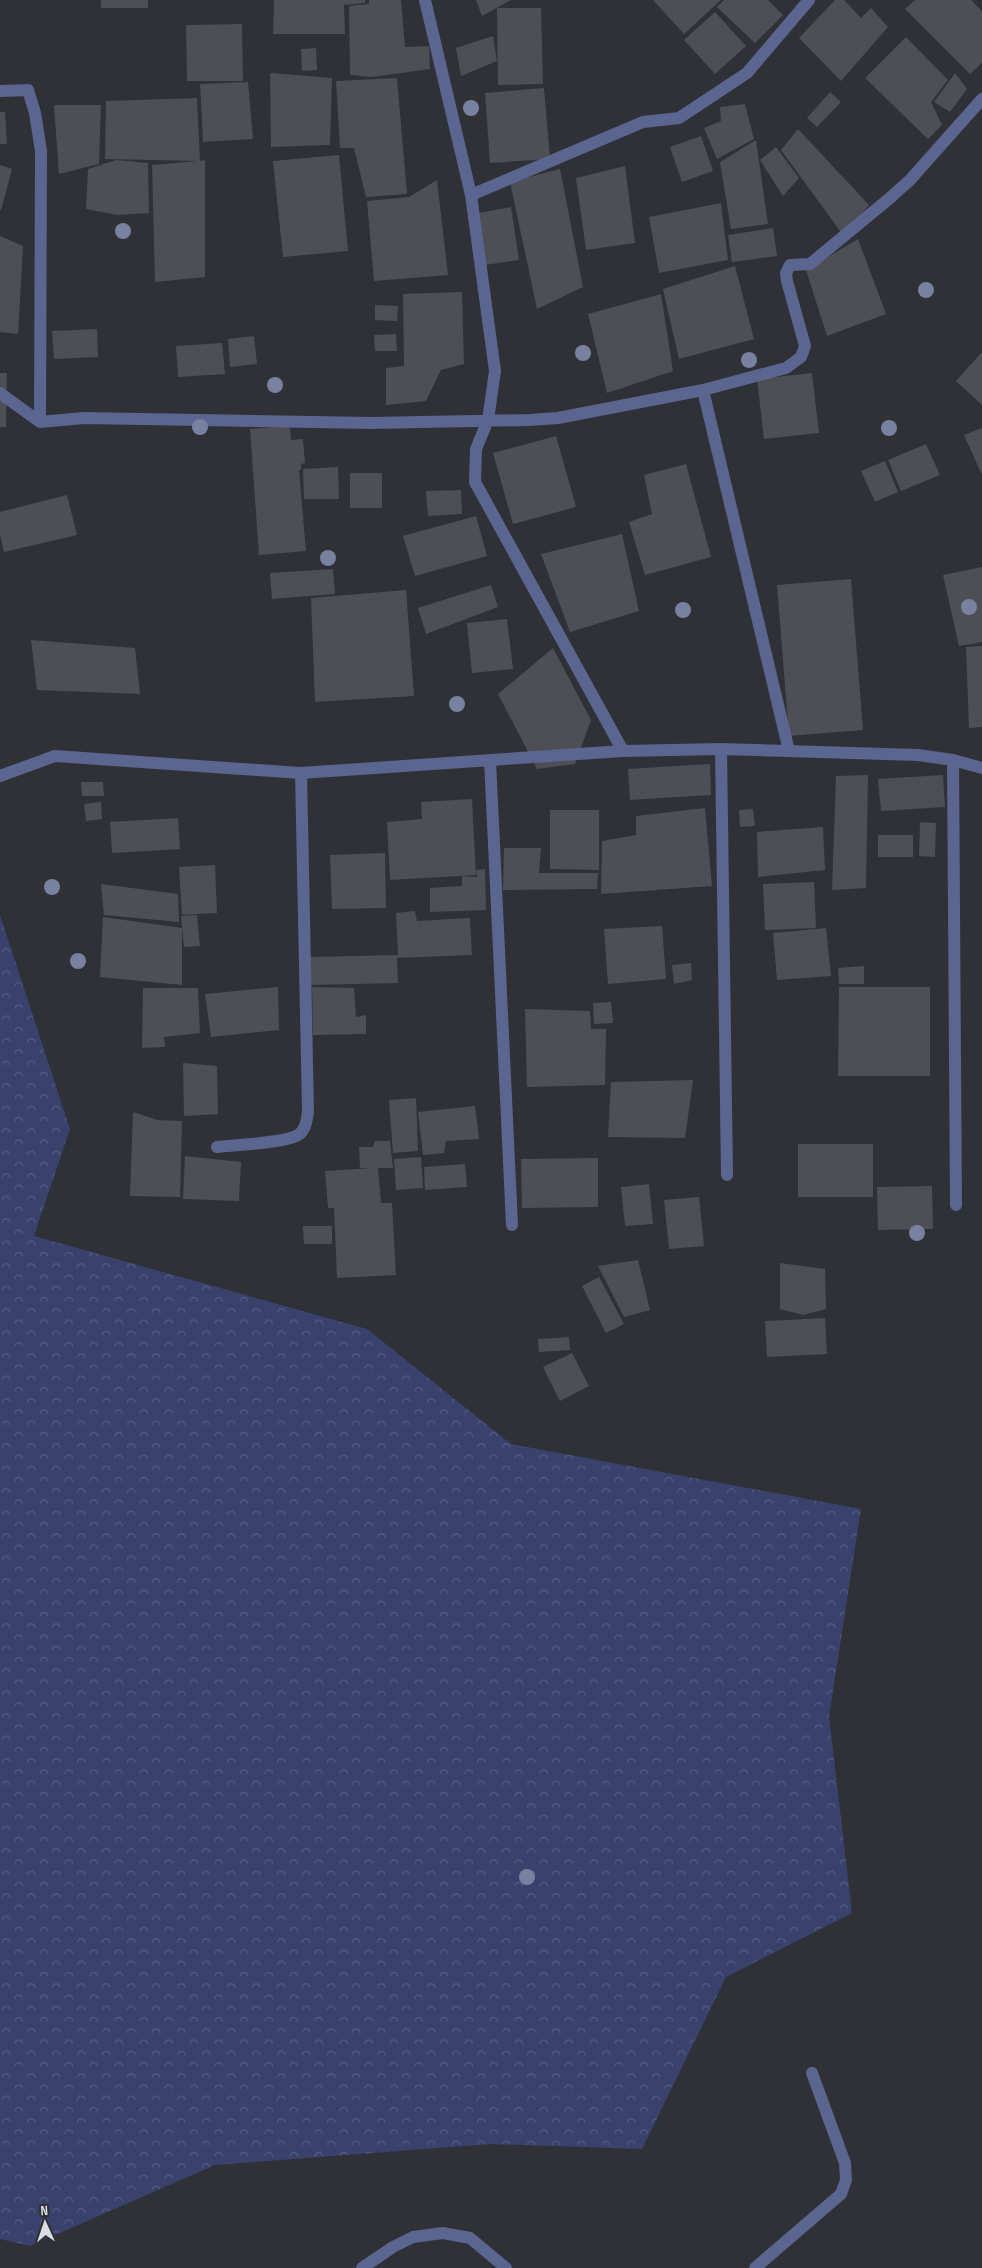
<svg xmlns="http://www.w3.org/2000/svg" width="982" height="2268" viewBox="0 0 982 2268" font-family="'Sofia Sans Condensed',sans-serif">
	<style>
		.forest { fill: url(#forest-crowns) }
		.building { fill: #4d4f55 }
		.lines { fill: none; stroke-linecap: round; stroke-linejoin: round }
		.street { stroke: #5a6590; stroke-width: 12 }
		.tree { fill: #7881a0 }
	</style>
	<defs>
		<pattern id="forest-crowns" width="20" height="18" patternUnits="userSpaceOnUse" patternTransform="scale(1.25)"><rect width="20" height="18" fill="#38426d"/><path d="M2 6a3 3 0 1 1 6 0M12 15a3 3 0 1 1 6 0" fill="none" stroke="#545d82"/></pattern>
	</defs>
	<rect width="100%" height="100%" fill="#2f3137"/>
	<path class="forest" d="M0,915l70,214 -36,107 333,93 144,115 350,65 -32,208 23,196 -126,64 -84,172 -151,-5 -276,21 -185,81 -30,-7z"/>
	<path class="building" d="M101,0h47v8h-47z
		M274,0h91v3l-21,2 1,29h-72z
		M369,0h32l4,47 24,-1 1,23 -58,8 -22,-2 -1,-69 20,-2z
		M476,0h35l-29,16z
		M653,0h68l-37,34z
		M724,0h44l15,15 -28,28 -38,-36z
		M835,0h9l17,18 10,-10 17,19 -47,54 -42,-43z
		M915,0h56l11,11v52l-12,11 -65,-65z
		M497,8h44l2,76 -45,1z
		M715,12l31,34 -31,28 -31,-34z
		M242,24l1,57h-56l-1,-56z
		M493,36l4,25 -36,15 -5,-28z
		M906,37l42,43 -17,22 11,23 -14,14 -63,-61z
		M316,48l1,22 -15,1 -1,-22z
		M270,73l62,5 -2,67 -59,2z
		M955,73l12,16 -17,23 -16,-10z
		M397,78l10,116 -41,3 -12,-49h-14l-4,-67z
		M248,82l5,57 -50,3 -3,-58z
		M544,88l6,71 -60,4 -5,-70z
		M830,92l11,10 -24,25 -10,-9z
		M197,98l3,63 5,-1v117l-50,5 -3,-117 46,-4 -93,-2 1,-58z
		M745,104l9,35 -37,20 -13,-31 17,-7 -1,-14z
		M54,105h47l-2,59 -40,10z
		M0,112h5l2,32h-7z
		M798,129l71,76 -26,30 -62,-85z
		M701,136l12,35 -31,11 -12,-35z
		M756,140l12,84 -37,5 -11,-67z
		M776,147l23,31 -16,18 -23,-36z
		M339,155l9,96 -65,6 -10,-96z
		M116,160l32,3 1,50 -32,2 -31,-6 2,-40z
		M0,165l12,4 -11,41h-1z
		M625,166l10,77 -49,7 -10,-72z
		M560,169l23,118 -46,22 -27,-127z
		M437,180l11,95 -74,6 -7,-80 42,-4z
		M721,203l7,57 -69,13 -10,-56z
		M511,207l8,53 -34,5 -7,-52z
		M773,228l4,28 -45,6 -4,-27z
		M0,236l23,10 -5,88 -18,-2z
		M858,239l28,75 -59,22 -21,-66z
		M735,266l19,73 -75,20 -16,-70z
		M462,292l2,72 -23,6 -15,31 -40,4v-37l18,-2 -1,-72z
		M661,294l12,77 -66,22 -19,-79z
		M375,305l23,1 -1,15 -22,-1z
		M97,329l1,28 -44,2 -2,-28z
		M396,334l1,17h-22l-1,-16z
		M254,336l3,28 -27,3 -2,-28z
		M222,343l3,31 -47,3 -2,-31z
		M982,352v53l-26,-24z
		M0,373h7l-1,54h-6z
		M812,373l7,60 -55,6 -7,-60z
		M290,426l1,14 12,-1 2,24 -4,1v6h-2l7,81 -47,4 -9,-126z
		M982,428v47l-18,-40z
		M556,436l20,71 -63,17 -20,-71z
		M926,444l14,31 -39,16 -13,-31z
		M885,461l13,31 -23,10 -14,-31z
		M686,464l25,93 -66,18 -16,-53 23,-8 -8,-39z
		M338,467l1,32h-35l-1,-30z
		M350,473h32v35h-32z
		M461,490l1,24 -34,2 -2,-25z
		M67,495l10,40 -73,17 -4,-18v-22z
		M476,516l11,40 -72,20 -12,-40z
		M622,534l17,77 -69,21 -29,-78z
		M982,567v75l-23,4 -16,-71z
		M333,569l2,25 -63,5 -2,-26z
		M851,579l12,151 -74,6 -12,-151z
		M491,585l7,22 -72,27 -8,-26z
		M406,590l8,106 -99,6 -4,-104z
		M507,619l6,50 -41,4 -5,-50z
		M31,640l104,8 5,46 -103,-4z
		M982,646v81l-13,1 -3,-81z
		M553,648l38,72 -16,44 -38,5 -39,-75z
		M710,764l1,31 -81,5 -2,-31z
		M868,775l-2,113 -34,2 4,-114z
		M943,775l2,32 -64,4 -3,-32z
		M81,782h22l1,14h-22z
		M472,799l4,76 -86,5 -3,-58 35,-3 -1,-17z
		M101,802l1,17 -16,2 -2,-17z
		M705,808l7,78 -111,8 1,-53 34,-6v-19z
		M753,809l2,17 -15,1 -1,-17z
		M550,810h49v60l-49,-1z
		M178,818l2,31 -68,4 -2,-31z
		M920,822l16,1 -1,34 -16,-1z
		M823,827l2,43 -67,7 -1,-45z
		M878,835h35v22h-35z
		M504,848h37l-2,25h59l-1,16 -94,1z
		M385,853l1,55 -54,1 -2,-54z
		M215,865l2,48 -35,2 -3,-48z
		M485,869l1,41 -56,2v-24l32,-2v-10l15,1 -1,-7z
		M814,882l2,46 -51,2 -2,-46z
		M101,884l77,10 1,28 -75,-7z
		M415,911l2,10 53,-3 2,37 -75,3 1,25 -87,2 -1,-28 88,-2 -2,-42z
		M197,915l3,31 -16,1 -3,-31z
		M103,917l79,11v57l-82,-8z
		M662,926l4,53 -58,5 -4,-55z
		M826,928l5,48 -54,4 -4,-47z
		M691,963l1,17 -18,4 -2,-19z
		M864,966v18h-25l-1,-16z
		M278,987l1,43 -68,7 -6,-43z
		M312,987l42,1 2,29 10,-2v19l-53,1z
		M839,987h91v89h-92z
		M143,988h55l2,45 -36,4 1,10 -23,1z
		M611,1002l2,21 -19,1 -1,-21z
		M525,1009l65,2 1,18h15l-1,56 -78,2z
		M183,1063l34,3 1,48 -34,2z
		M693,1080l-8,58 -77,-1 3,-55z
		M416,1098l2,53 -25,2 -4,-53z
		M475,1106l4,33 -33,2 -2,12 -21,2 -5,-43z
		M133,1112l24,8 25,1 -2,76 -50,-1z
		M375,1141h15l3,27h-15l3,35h11l4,72 -59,3 -3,-70h-6l-3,-37 47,-3h-12l-1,-21h14z
		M798,1144h75v53h-75z
		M185,1156l56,6 -2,39 -56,-2z
		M421,1157l2,31 -27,2 -2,-31z
		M598,1158v49l-76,1 -1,-49z
		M465,1164l2,23 -42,3 -1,-23z
		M649,1184l4,40 -28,2 -4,-39z
		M932,1186l1,43 -55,1 -1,-43z
		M699,1197l5,49 -35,3 -5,-49z
		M303,1226h29v18h-28z
		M638,1260l12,50 -26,7 -26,-51z
		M780,1263l45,6 1,40 -23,6 -23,-6z
		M599,1277l25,47 -18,9 -24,-47z
		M825,1318l2,36 -60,3 -2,-36z
		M569,1337l1,13 -31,2 -1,-13z
		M572,1353l17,33 -29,15 -17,-34z"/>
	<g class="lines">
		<path class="street" d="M425,0l46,195 24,176 -7,49 -12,29 -1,33 148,269
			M0,91l28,-1 7,23 6,38 -1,271
			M471,195l172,-73 36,-4 68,-45 62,-73
			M703,390l86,361
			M0,393l40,29 44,-4 288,5 157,-3 29,-2 145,-28 83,-22 15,-11 4,-11 -18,-65 -1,-8 4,-8 20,-1 80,-66 20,-18 72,-81
			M721,749l6,426
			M490,760l22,465
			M953,760l3,445
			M0,776l55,-20 246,17 322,-22 98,-2 197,6 35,5 29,8
			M217,1147c17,-2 69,-4 81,-12 8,-5 9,-16 10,-24l-7,-338
			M362,2268l31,-21 20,-10 30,-4 27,5 36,30
			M755,2268l86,-74 5,-14 -1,-17 -33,-90"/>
	</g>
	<g class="tree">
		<circle cx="471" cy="108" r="8"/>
		<circle cx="123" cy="231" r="8"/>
		<circle cx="926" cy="290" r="8"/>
		<circle cx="583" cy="353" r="8"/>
		<circle cx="749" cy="360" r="8"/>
		<circle cx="275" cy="385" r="8"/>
		<circle cx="200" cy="427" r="8"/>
		<circle cx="889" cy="428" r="8"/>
		<circle cx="328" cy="558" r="8"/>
		<circle cx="969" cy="607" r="8"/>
		<circle cx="683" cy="610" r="8"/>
		<circle cx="457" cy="704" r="8"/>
		<circle cx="52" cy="887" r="8"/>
		<circle cx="78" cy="961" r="8"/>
		<circle cx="917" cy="1233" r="8"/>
		<circle cx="527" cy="1877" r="8"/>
	</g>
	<g transform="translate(45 2223) rotate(357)" stroke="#2f3137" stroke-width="4" paint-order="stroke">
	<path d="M0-4L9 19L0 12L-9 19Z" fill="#dcdde0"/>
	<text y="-8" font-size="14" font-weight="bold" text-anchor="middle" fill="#dcdde0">N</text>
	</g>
</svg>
